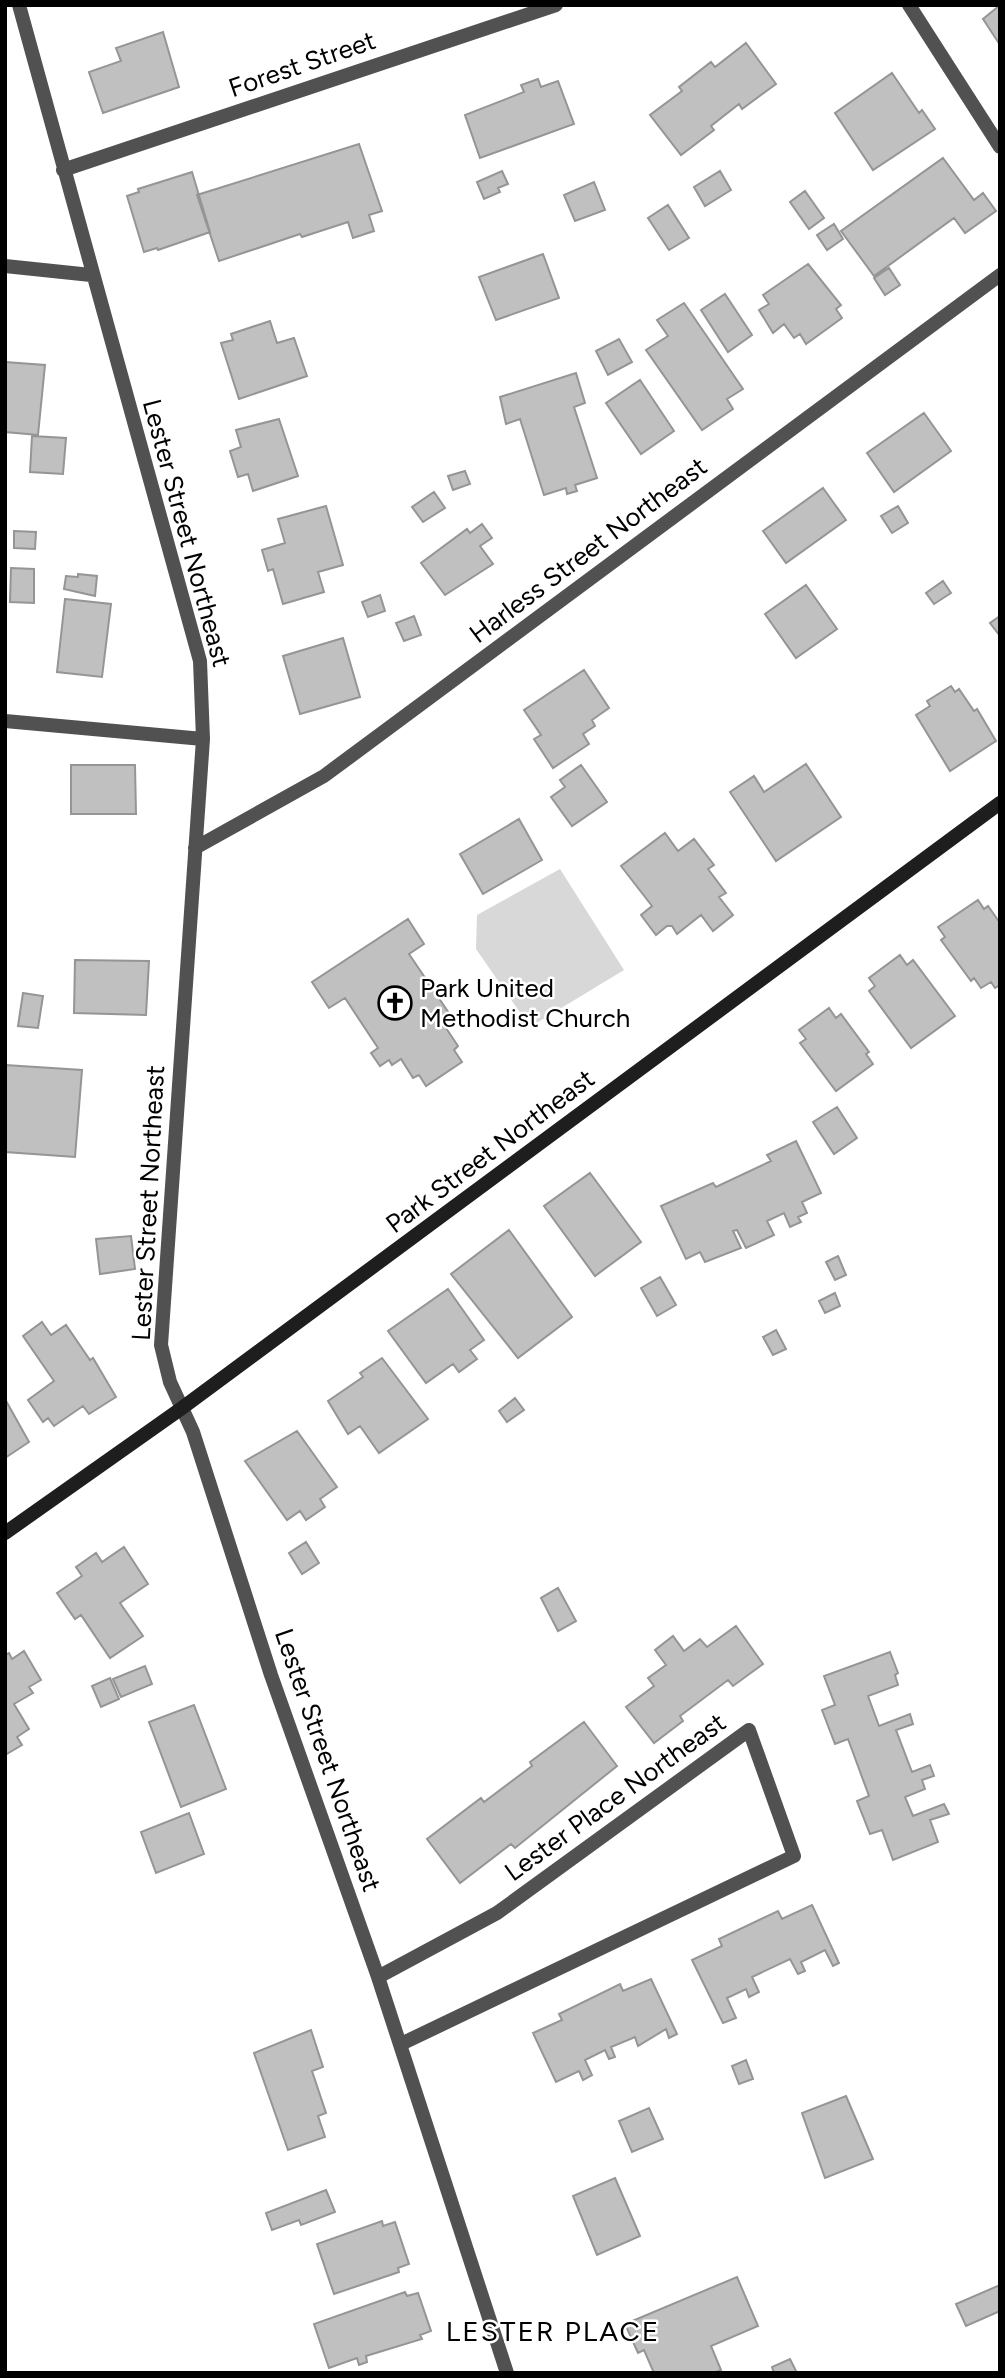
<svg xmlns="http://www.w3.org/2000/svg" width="1005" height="2378" viewBox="0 0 1005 2378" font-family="Figtree,sans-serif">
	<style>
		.green { fill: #d8d8d8 }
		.building { fill: #c0c0c0; stroke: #959595; stroke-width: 2 }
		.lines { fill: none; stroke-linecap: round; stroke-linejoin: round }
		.street { stroke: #515151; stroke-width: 14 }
		.secondary { stroke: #1e1e1e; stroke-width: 14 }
		.labels { text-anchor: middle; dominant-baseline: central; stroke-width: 5; stroke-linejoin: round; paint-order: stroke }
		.street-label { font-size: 26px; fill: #000; stroke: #fff }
		.poi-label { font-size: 26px; fill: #000; stroke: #fff; text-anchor: start }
		.neighbourhood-label { font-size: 28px; letter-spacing: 2px; fill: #000; stroke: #fff }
	</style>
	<rect width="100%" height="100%" fill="#fff"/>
	<path class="green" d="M560,869l64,101 -94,57 -54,-78 1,-34z"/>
	<path class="building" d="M1000,5v40l-17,-26z
		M163,32l16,55 -76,26 -14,-41 32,-11 -5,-13z
		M746,43l30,41 -34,25 -3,-5 -28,22 3,4 -33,25 -31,-40 32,-24 -3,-4 32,-25 4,5z
		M892,73l27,40 3,-3 13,19 -62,41 -38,-57z
		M538,79l3,8 17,-6 16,43 -94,34 -15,-43 59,-23 -3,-7z
		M359,144l23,67 -13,4 5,16 -21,7 -5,-16 -46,15 -2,-3 -81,27 -22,-66z
		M943,158l31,42 9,-7 13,18 -31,22 -11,-15 -80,58 -33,-45z
		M502,171l6,13 -10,4 2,4 -16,7 -7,-17z
		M720,171l11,19 -26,16 -11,-19z
		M192,172l18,60 -52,18 -1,-2 -13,4 -17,-56 12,-4 -1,-3z
		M594,182l11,28 -30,11 -11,-26z
		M805,191l19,27 -15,11 -19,-27z
		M668,205l21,33 -20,12 -21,-32z
		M834,224l9,15 -16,11 -10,-15z
		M543,254l16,44 -63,22 -17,-43z
		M808,264l33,41 -5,4 6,9 -36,26 -6,-10 -6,4 -10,-14 -11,9 -14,-23 10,-6 -6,-9z
		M889,268l11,17 -15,10 -11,-17z
		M725,294l27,41 -24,17 -27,-42z
		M684,303l59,86 -16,10 6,10 -31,21 -56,-80 22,-14 -11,-16z
		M270,321l7,22 17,-5 13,38 -68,23 -18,-56 12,-3 -2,-6z
		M619,339l13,23 -24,13 -12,-24z
		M5,362l40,3 -7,70 -33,-3z
		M576,373l9,30 -11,4 23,71 -22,7 2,6 -10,3 -1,-6 -22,7 -24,-76 -14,5 -6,-27z
		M640,380l34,51 -33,23 -35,-51z
		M924,413l27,38 -57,41 -27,-39z
		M279,419l19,57 -45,15 -5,-17 -10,3 -8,-26 11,-4 -5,-17z
		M32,436l34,2 -3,36 -33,-2z
		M465,471l5,13 -17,6 -5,-14z
		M823,488l23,32 -60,43 -23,-32z
		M434,492l11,16 -22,14 -11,-15z
		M326,506l17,59 -25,7 6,20 -41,12 -10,-35 -5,2 -6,-21 23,-7 -7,-24z
		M898,506l10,17 -16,10 -11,-17z
		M482,524l10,14 -12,8 13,18 -48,31 -24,-32 46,-34 3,4z
		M14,531l22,1 -1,17 -21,-1z
		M11,568l23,1v34l-24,-1z
		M78,574l19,2 -2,20 -31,-7 2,-13 12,1z
		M943,581l8,12 -17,11 -8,-11z
		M806,585l31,44 -41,29 -31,-44z
		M380,595l5,16 -17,6 -6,-15z
		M65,599l46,5 -9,73 -45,-5z
		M414,616l7,19 -17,6 -8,-18z
		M1000,616v20l-10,-13z
		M343,638l17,59 -60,17 -17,-58z
		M584,670l25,38 -17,12 3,6 -12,8 6,10 -36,24 -19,-29 7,-4 -17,-25z
		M951,686l4,6 4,-3 15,22 3,-2 19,32 -46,30 -34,-56 14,-9 -3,-5z
		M806,764l35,53 -65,44 -46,-69 24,-16 10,16z
		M71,765h64l1,49h-65z
		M581,765l26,37 -35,24 -21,-29 14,-10 -5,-7z
		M519,819l23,41 -59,34 -23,-40z
		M665,833l13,18 16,-12 20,26 -6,4 18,24 -7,4 14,18 -20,16 -12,-16 -24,19 -5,-8h-5l-11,9 -15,-20 11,-9 -31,-40z
		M978,900l6,9 4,-3 12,17v62l-5,3 -4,-6 -10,6 -7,-10 -3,3 -30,-41 4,-3 -7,-10z
		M408,919l16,25 -15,10 46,68 -9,6 12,18 -4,4 8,12 -36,24 -7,-11 -6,3 -12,-19 -9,6 -3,-5 -9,6 -9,-13 7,-5 -33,-50 -16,10 -17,-26z
		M900,955l7,10 6,-5 42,56 -44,32 -42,-57 6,-5 -6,-8z
		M75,960l74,1 -3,54 -72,-2z
		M23,993l20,3 -5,32 -20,-2z
		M829,1008l7,10 5,-4 28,38 -3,2 7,10 -37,27 -36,-48 6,-4 -7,-9z
		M5,1065l77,5 -7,87 -70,-5z
		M837,1107l20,31 -23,16 -21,-32z
		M796,1141l25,52 -19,9 5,11 -9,4 3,5 -11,5 -6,-14 -17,8 7,14 -28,13 -9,-18 -4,1 8,17 -36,14 -5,-10 -14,7 -25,-53 52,-23 3,4 55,-26 -4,-6z
		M590,1173l51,69 -46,34 -51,-70z
		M509,1230l63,87 -54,41 -67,-84z
		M131,1236l4,33 -35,5 -4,-35z
		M838,1256l8,19 -11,5 -9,-18z
		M660,1277l16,28 -19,11 -16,-28z
		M448,1289l36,51 -14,10 7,9 -18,13 -6,-8 -27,19 -38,-52z
		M835,1293l5,13 -15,7 -6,-12z
		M42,1322l9,13 15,-10 24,35 3,-2 23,39 -27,17 -6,-8 -29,20 -6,-8 -5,4 -15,-22 26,-19 -31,-45z
		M776,1330l10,19 -13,6 -10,-18z
		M382,1358l46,61 -49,34 -19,-27 -12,8 -20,-33 35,-24 -3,-4z
		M515,1398l9,12 -17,12 -8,-11z
		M5,1399l24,43 -24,16z
		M297,1431l40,56 -17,12 5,8 -19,13 -6,-9 -13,9 -42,-59z
		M306,1542l13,21 -17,11 -13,-21z
		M124,1547l24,37 -28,19 23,33 -33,22 -29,-43 -6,4 -18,-26 25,-17 -6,-9 20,-14 6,9z
		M558,1588l18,33 -18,10 -17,-33z
		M736,1626l27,38 -30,22 -5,-6 -48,36 3,5 -29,22 -28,-36 28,-21 -6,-8 18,-13 -11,-15 18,-14 11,15 16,-12 7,8z
		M24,1651l17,29 -12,7 4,6 -19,11 15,25 -12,8 5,8 -17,10v-100l4,-2 3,6z
		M890,1652l8,21 -3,2 3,10 -30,11 11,30 31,-12 3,10 -17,6 16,42 18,-7 4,11 -12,4 3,9 -20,8 8,19 31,-12 5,10 -19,6 8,22 -45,18 -11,-30 -12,4 -13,-33 12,-5 -21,-57 -13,5 -13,-34 13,-5 -11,-29z
		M145,1666l7,18 -31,13 -8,-18z
		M110,1678l9,21 -18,8 -9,-21z
		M194,1705l32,84 -45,18 -32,-85z
		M584,1722l33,44 -102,82 -4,-4 -51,39 -33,-44 54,-41 3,4 48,-36 -2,-4z
		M189,1813l15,41 -48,19 -15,-41z
		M812,1905l27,58 -6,3 -8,-16 -24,12 4,9 -7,3 -8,-15 -38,18 7,15 -10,5 -3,-8 -19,9 9,20 -13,5 -31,-63 30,-14 -3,-7 59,-28 4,8z
		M651,1979l26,55 -8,4 -3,-9 -28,17 -3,-9 -24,10 4,10 -6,2 -4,-9 -20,10 7,15 -9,5 -4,-9 -23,11 -23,-49 29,-13 -3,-6 61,-30 3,7z
		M311,2030l12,37 -11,4 14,42 -8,3 7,21 -37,13 -34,-97z
		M746,2060l7,19 -14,5 -7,-18z
		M846,2096l27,63 -48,19 -23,-65z
		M649,2108l14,31 -31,13 -13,-31z
		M615,2178l25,58 -43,19 -24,-59z
		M326,2190l9,22 -34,13 -2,-5 -27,10 -6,-17z
		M382,2221l1,5 12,-4 14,42 -11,4 1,4 -65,22 -17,-50z
		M737,2277l21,49 -47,20 10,24 -7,3h-60l-10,-23 -6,3 -13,-29z
		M1000,2285v26l-34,15 -10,-22z
		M405,2292l2,4 11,-3 13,38 -11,4 2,4 -56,17 1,6 -8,3 -2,-7 -28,10 -15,-44z
		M790,2359l7,14h-23l-2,-6z"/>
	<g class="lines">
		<path class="street" d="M19,5l181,656 3,78 -42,606 9,37 23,50 78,243 107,302 129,396
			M909,5l91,142
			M63,170l493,-165
			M5,266l86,9
			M5,721l198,18
			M195,848l129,-72 676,-501
			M378,1977l119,-64 252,-183 45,126 -393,188"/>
		<path class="secondary" d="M5,1533l177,-125 818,-605"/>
	</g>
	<defs>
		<symbol id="church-ring" viewBox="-11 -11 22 22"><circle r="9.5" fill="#fff" stroke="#000" stroke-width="1.5"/><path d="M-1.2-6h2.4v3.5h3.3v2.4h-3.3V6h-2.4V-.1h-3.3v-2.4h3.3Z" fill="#000"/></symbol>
	</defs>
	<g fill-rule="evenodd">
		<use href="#church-ring" x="376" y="984" width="38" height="38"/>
	</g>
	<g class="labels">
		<g class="street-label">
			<text transform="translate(302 64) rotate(-19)">Forest Street</text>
			<text transform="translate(187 533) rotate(75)">Lester Street Northeast</text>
			<text transform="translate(588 550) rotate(-37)">Harless Street Northeast</text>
			<text transform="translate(490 1151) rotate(-37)">Park Street Northeast</text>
			<text transform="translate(148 1203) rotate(-87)">Lester Street Northeast</text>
			<text transform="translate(328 1760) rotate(71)">Lester Street Northeast</text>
			<text transform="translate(615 1797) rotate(-36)">Lester Place Northeast</text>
		</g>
		<g class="poi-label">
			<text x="420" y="988">Park United<tspan x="420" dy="30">Methodist Church</tspan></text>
		</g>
		<g class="neighbourhood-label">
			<text x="553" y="2331">LESTER PLACE</text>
		</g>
	</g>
	<rect width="1005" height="2378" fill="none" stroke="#000000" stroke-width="14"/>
</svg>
